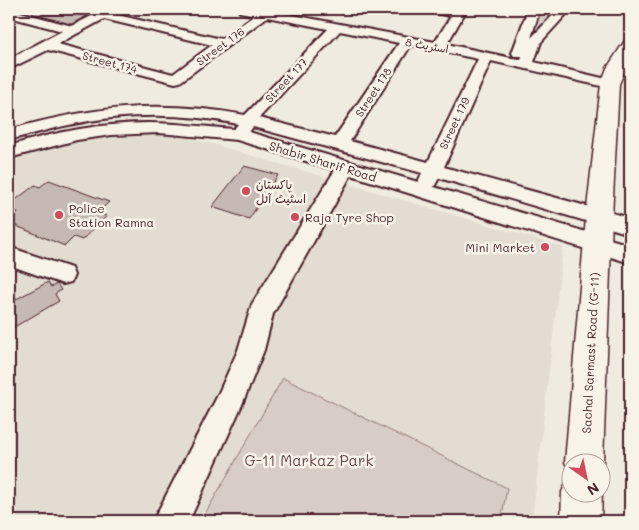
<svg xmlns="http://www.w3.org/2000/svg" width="639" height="530" viewBox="0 0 639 530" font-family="Mali,'Playpen Sans Arabic',sans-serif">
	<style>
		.built { fill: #e3dcd2 }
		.green { fill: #d8cdc6; stroke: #917678 }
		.building { fill: #c6b8b3; stroke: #4a1f2b }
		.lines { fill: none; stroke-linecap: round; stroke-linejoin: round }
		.minor-casing { stroke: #4a1f2b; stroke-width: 4 }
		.major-casing { stroke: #4a1f2b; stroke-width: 3 }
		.minor { fill: #f7f3e8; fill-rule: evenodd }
		.major { fill: #f7f3e8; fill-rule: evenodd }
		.poi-dot { fill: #d1495b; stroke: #f7f3e8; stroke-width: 2 }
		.labels { text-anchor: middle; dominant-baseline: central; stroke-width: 5; stroke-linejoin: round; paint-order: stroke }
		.far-street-label { font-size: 11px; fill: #4a1f2b; stroke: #f7f3e8 }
		.street-label { font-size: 12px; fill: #4a1f2b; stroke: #f7f3e8 }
		.poi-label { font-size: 12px; fill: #4a1f2b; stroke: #f7f3e8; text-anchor: start }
		.near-park-label { font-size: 15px; fill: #6e4a52; stroke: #f7f3e8 }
	</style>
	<rect width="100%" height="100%" fill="#f0ebe0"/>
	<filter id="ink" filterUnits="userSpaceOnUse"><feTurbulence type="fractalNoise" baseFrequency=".02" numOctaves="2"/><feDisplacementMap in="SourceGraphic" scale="10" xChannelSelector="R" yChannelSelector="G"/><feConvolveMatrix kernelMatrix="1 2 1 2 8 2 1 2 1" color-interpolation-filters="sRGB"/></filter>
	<g filter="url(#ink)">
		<path class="built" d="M139,133l47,4 30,8 347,102 -31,274h-523v-365l28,-10 74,-12z"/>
		<path class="green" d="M536,9h27l-13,12 -26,42 -6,-1z
			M283,378l224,110 -6,33h-300z"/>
		<path class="building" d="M13,9h86l-31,17 -59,-16z
			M244,166l34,9 -29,44 -37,-12z
			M49,180l60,22 -12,11 10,3 -25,24 -8,-3 -9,9 -56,-23v-3l9,-8 -9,-4v-3l26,-20 5,2z
			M48,282l3,5 6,-3 4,6 -6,4 4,7 -50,29v-27z"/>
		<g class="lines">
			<defs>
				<path id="minor" d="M9,9l63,17 33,-17h14l-6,5 108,25 34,-24 -15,-3 -2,-3h23l174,33 16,-26 -23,-4 -2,-3h41l-20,35 74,16 1,-4h-8l-2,-3 16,-44h12l-9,29 28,-29h12l-30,33 -7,20 81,19 2,3 -2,3 -5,1 -119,-27 -47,106 186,51v16l-191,-56 -5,9 196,58v18l-279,-88 -78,139 -9,36 -23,57 -52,114h-36l64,-124 21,-47 14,-46 83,-134 -98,-30 -78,-7 -47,2 -35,5 -68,18v-12c45,-14 93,-23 140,-23 28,0 56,4 85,6l4,-5c-56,-11 -113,-11 -169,1 -20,4 -40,10 -60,15v-10c79,-24 154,-30 236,-15l83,-86 -61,-12 -87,65 -5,1 -127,-33 -39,19v-10l53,-28 -53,-14zM104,19l108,26 -39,29 -115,-30zM340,31l59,12 -64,94 -76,-19zM411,45l67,14 -50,103 -78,-21zM253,127l169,46 -4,9 -169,-50z
					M9,247l62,21 3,7 -3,7 -8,2 -54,-19z"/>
				<path id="major" d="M630,40v19l-11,25 -7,133 -9,245 -1,3v-3h-30v14l-7,-14 21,-245 15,-133 6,-16 15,-23 2,-3z
					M572,477v15h30l-1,29h-40l1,-29 6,-14z"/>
			</defs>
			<use href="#minor" class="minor-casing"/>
			<use href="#major" class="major-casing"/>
			<use href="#minor" class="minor"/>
			<use href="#major" class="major"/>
		</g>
	</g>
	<g class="poi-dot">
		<circle cx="246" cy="191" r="5"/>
		<circle cx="59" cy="215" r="5"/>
		<circle cx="295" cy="217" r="5"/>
		<circle cx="545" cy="247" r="5"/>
	</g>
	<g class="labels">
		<g class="far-street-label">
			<text transform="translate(427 45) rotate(10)">اسٹریٹ 8</text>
			<text transform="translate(220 46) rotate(-36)">Street 176</text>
			<text transform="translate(110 62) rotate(15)">Street 174</text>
			<text transform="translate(286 80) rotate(-47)">Street 177</text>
			<text transform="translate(373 92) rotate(-57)">Street 178</text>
			<text transform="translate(454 123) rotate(-65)">Street 179</text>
		</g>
		<g class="street-label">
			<text transform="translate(323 161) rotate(17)">Shabir Sharif Road</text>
			<text transform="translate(590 353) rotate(-87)">Sachal Sarmast Road (G-11)</text>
		</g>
		<g class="poi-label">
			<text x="256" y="184">پاکستان<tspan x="256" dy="14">اسٹیٹ آئل</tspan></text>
			<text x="69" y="208">Police<tspan x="69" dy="14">Station Ramna</tspan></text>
			<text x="305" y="217">Raja Tyre Shop</text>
			<text x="535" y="247" text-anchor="end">Mini Market</text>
		</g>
		<g class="near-park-label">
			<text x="309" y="460">G-11 Markaz Park</text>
		</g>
	</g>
	<rect width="639" height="530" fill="none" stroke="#f7f3e8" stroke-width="30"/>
	<rect x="15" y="15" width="609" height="500" fill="none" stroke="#4a1f2b" stroke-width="2" filter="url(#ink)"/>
	<g transform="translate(586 478) rotate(147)"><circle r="24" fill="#f7f3e8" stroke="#b29e9c"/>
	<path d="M0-4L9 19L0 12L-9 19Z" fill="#d1495b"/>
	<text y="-8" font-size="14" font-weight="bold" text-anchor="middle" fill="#4a1f2b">N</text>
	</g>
</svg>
